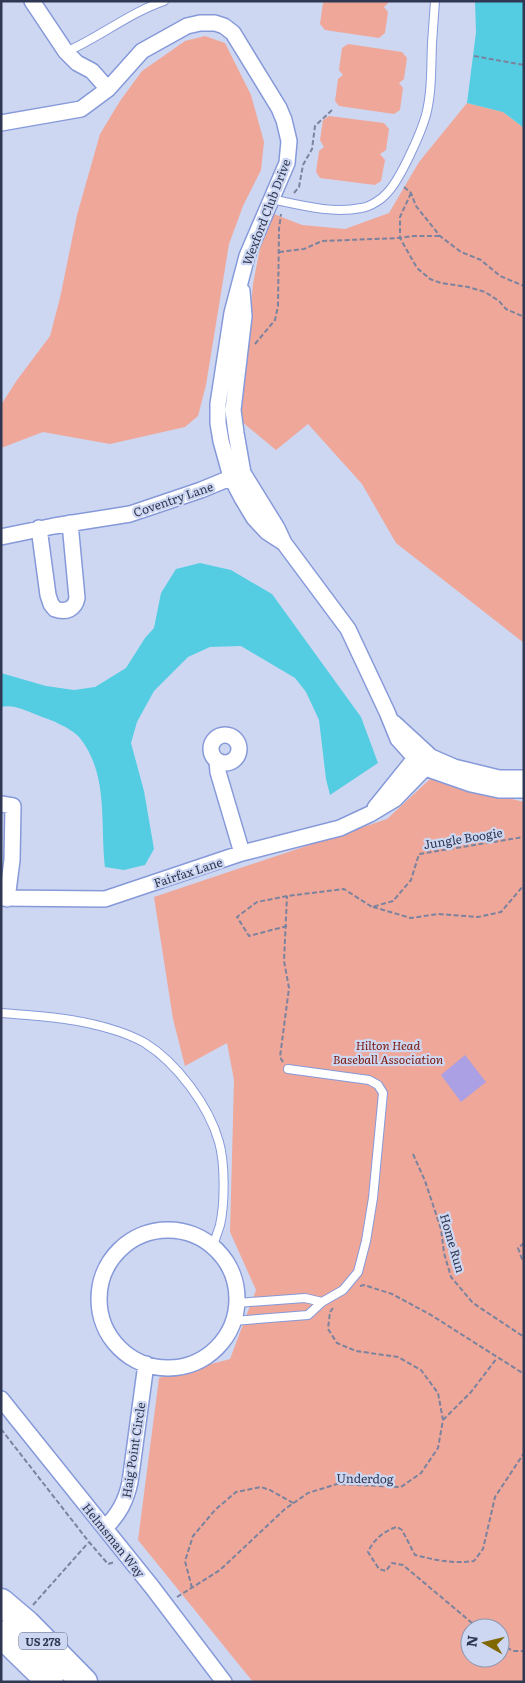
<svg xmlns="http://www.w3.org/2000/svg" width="525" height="1683" viewBox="0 0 525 1683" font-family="Literata,serif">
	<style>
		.green { fill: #efa799; fill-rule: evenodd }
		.water { fill: #54cde3 }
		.building { fill: #aba0e4 }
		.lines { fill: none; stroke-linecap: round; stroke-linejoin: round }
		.service-casing { stroke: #8699d9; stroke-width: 10 }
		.minor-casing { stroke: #8699d9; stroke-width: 18 }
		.motorway-casing { stroke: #8699d9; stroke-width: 29 }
		.path { stroke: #7b839e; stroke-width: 2; stroke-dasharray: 5 2.5; stroke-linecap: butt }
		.service { stroke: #fff; stroke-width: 8 }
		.minor { stroke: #fff; stroke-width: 15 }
		.motorway { stroke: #fff; stroke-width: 26 }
		.labels { text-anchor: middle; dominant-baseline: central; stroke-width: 4.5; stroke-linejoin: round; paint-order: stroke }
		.shield { fill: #ced7f2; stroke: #5f6782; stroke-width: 1 }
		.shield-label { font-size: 11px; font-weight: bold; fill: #2f3752 }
		.street-label { font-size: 12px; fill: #2f3752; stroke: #ced7f2 }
		.park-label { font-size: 12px; font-style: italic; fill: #7a180b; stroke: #ced7f2 }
	</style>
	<rect width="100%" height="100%" fill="#ced7f2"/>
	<path class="green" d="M325,1h65l-6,6 4,5 -3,21 -6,5 -54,-8 -5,-6 3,-21z
		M205,36l20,7 26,52 13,47 -3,28 -18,36 -14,38 -23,141 -8,31 -13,11 -75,17 -67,-12 -42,16v-43l16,-25 33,-44 10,-38 17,-83 23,-81 20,-33 22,-30 43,-30z
		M348,44l54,8 5,6 -3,21 -5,4 4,5 -3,22 -6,4 -55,-8 -4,-5 3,-22 5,-4 -4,-5 3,-22z
		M467,103l36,9 21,16v515l-128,-100 -34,-59 -54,-60 -32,26 -35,-29 12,-137 7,-36 14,-34 28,11 43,4 44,-16 30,-51z
		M329,116l55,7 5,6 -3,21 -6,4 5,6 -4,21 -6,4 -55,-7 -4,-6 3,-21 5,-4 -4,-7 3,-20z
		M430,779l94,23v880h-271l-115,-142 21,-162 71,-19 26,-69 -26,-58 4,-152 -7,-37 -42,23 -12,-47 -19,-122 233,-78zM470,1628h30v30h-30z"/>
	<path class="water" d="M475,1h49v127l-21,-16 -36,-9 9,-71z
		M200,563l31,7 41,24 89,123 17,46 -48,32 -4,-16 -7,-59 -13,-28 -11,-14 -54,-32 -31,1 -22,10 -34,34 -17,31 -6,21 13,48 10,58 -9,16 -21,5 -19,-3c-5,-43 4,-94 -26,-130 -5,-7 -29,-18 -37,-20 -13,-5 -28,-13 -41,-10v-34l45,13 28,4 21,-3 31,-19 19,-30 9,-10 7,-35 15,-24z"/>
	<path class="building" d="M465,1055l21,27 -25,20 -20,-27z"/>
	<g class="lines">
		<defs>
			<path id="service" d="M66,52c34,-15 63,-39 98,-51
				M271,199c29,6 61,15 90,9 9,-1 21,-9 26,-15 13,-13 34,-60 39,-78 6,-23 5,-48 6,-72 1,-14 2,-28 3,-42
				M1,1013c38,3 76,5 113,17 10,3 22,8 31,13 32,20 64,63 74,99 6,21 6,61 1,83 -2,7 -5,14 -7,21
				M237,1303l68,-5 17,4
				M233,1321l75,-6 14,-13 21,-12 15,-18 8,-31 7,-43 10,-105 -5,-8 -9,-5 -81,-11"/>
			<path id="minor" d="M32,1l34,51 11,11 15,8 16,18
				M1,123l80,-14 27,-20 34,-38 45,-25 13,-3h15l9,3 9,7 46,75 5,12 5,21 -2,22 -40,93 -15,57 -14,91v19l3,18 10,36 11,21 12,20 13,14 17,11
				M242,291l2,25 -11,94 3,23 7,40 34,55 7,15 64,86 39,83 11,27 18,20 9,9 46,16 28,6h25
				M39,528l9,67 3,9 4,5c11,4 20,0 22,-11l-7,-75
				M1,537l53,-11 76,-12 71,-24 39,-16
				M394,723l37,34 23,10 45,11h25
				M211 749a14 14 0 1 1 28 0a14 14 0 1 1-28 0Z
				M217,761l1,11 24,81
				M1,804l12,2 -1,54 -5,39
				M375,808l45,-56
				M1,898l104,1 137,-46 98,-25 30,-14 25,-15 30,-31 6,-11
				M99 1299a69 69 0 1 1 138 0a69 69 0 1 1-138 0Z
				M1,1399l151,188 72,95
				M105,1528c14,-14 21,-27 25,-46l16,-118"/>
			<path id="motorway" d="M1,1602l26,22 57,58
				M1,1634l49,48"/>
		</defs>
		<use href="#service" class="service-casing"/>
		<use href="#minor" class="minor-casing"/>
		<use href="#motorway" class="motorway-casing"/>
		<path class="path" d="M474,56l50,9
			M404,187l7,6 5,13 24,30 21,16 20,8 19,16 24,10
			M294,193l5,-6 4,-22 9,-16 3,-23 17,-16
			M411,193l-11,24v21l17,30 13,11 11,4 27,4 17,5 14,9 7,8 18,8
			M279,252l25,-3 18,-8 78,-3 13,-2h27
			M255,344l20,-24 3,-14 1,-77 2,-15
			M373,907l38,11 27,-4 40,3 23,-5 23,-27
			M287,926l-38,10 -12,-19 20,-15 30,-6 57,-7 28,18 21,-6 18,-21 8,-26 105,-17
			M283,1062l-3,-5 9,-69 -5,-27 3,-65
			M413,1154l12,27 16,48 3,24 7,24 22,26 51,34
			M524,1243l-6,5 4,11 2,2
			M360,1286l4,-1 28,9 39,21 93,59
			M443,1420l28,-28 26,-34
			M1,1429l88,113 19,22 7,-2
			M192,1588l-7,-27 8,-25 22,-26 21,-18 25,-5 9,3 23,13
			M177,1597l43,-27 65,-61 23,-16 29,-9 64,3 20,-14 17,-25 5,-28 -5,-27 -17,-23 -23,-13 -42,-6 -19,-8 -9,-14 2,-17 3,-4
			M33,1605l55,-62
			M478,1628l-75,-63 -11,-2 -6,8 -7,-2 -11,-17c5,-12 17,-22 29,-25l5,3 13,25c20,5 38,9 59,6l9,-12 12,-52 29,-44
			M500,1644l13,7h11"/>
		<use href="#service" class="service"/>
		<use href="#minor" class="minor"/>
		<use href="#motorway" class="motorway"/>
	</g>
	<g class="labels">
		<rect class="shield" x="19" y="1632.5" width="48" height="17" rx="4"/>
		<g class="shield-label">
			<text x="43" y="1641">US 278</text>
		</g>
		<g class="street-label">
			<text transform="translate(266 212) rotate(-69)">Wexford Club Drive</text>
			<text transform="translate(173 499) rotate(-19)">Coventry Lane</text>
			<text transform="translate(463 838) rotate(-9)">Jungle Boogie</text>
			<text transform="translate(188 872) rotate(-18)">Fairfax Lane</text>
			<text transform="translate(453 1243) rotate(74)">Home Run</text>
			<text transform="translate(133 1450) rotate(-81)">Haig Point Circle</text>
			<text transform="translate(365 1478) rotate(1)">Underdog</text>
			<text transform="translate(114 1540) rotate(51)">Helmsman Way</text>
		</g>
		<g class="park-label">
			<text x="388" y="1045">Hilton Head<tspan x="388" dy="14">Baseball Association</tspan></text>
		</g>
	</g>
	<rect width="525" height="1683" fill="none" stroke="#2f3752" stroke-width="5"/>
	<g transform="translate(485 1643) rotate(278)"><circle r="24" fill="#ced7f2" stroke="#8e97b2"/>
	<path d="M0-4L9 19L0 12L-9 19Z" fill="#816700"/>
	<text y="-8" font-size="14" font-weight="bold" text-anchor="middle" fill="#2f3752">N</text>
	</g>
</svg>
